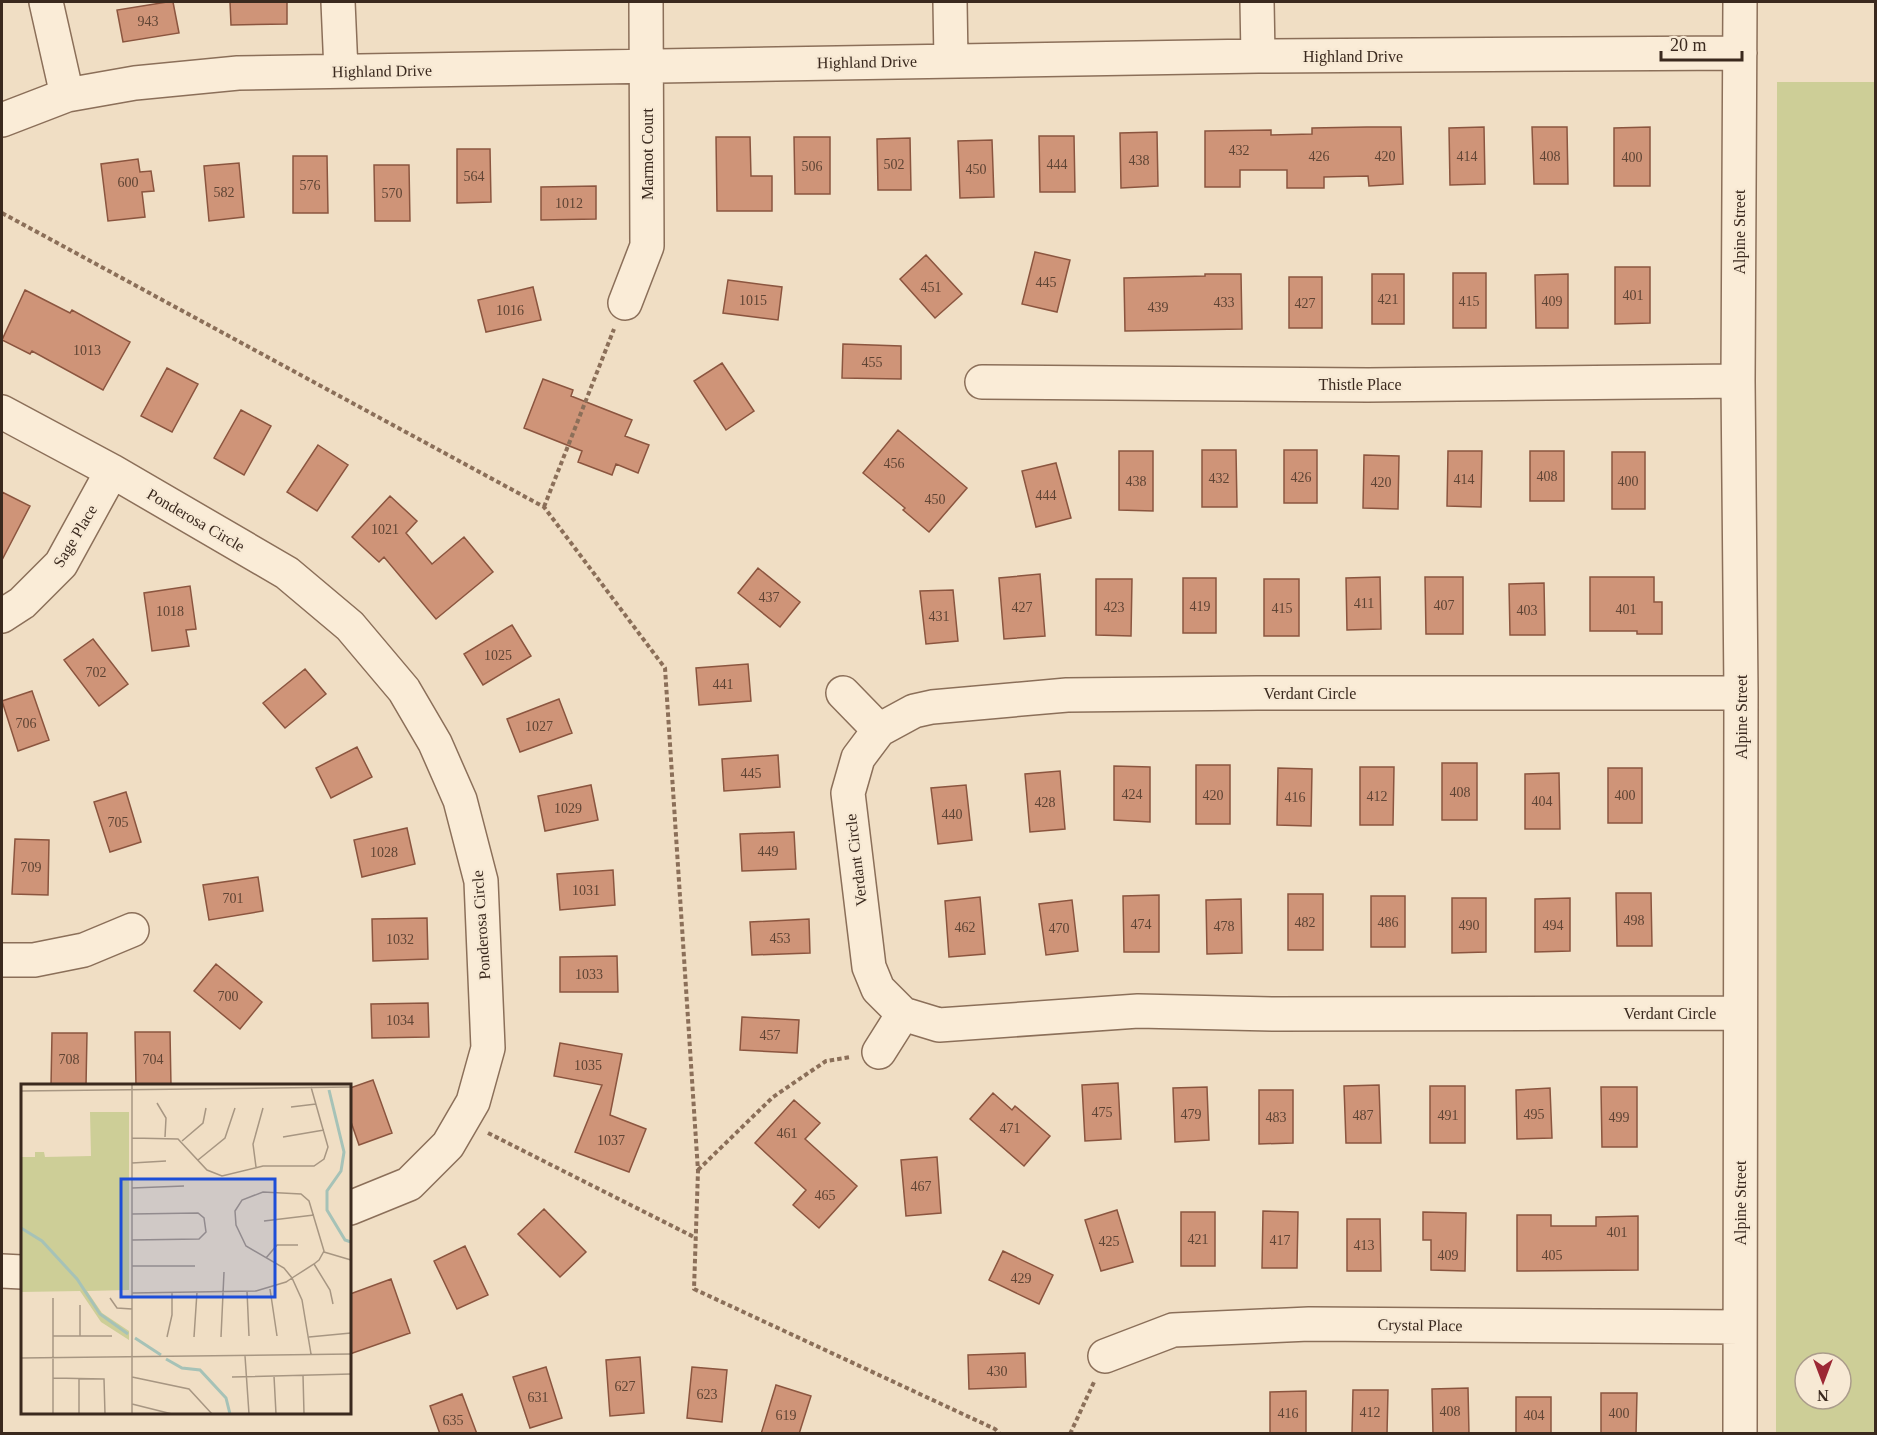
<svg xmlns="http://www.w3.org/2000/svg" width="1877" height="1435" viewBox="0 0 1877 1435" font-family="'Times New Roman',serif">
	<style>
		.green { fill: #cdce97; fill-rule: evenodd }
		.building { fill: #cf9478; stroke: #8b553f; stroke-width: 1.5 }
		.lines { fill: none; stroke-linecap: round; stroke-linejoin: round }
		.minor-casing { stroke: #8b6f59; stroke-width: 36 }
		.path { stroke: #8b6f59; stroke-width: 4; stroke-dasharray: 4.5 3; stroke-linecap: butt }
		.minor { stroke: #faecd7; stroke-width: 33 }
		.labels { text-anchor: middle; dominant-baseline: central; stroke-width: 4.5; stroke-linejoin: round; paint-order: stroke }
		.number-label { font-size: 14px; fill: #5f4434 }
		.street-label { font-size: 16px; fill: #3a291e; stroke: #f7e9d4 }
		.inset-river { fill: none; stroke: #a6c2b7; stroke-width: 3 }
		.inset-road { fill: none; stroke: #a79682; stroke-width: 1.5 }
		.view { fill: #1d4ed8; fill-opacity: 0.15; stroke: #1d4ed8; stroke-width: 3 }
		.inset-edge { fill: none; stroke: #3a291e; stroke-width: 3 }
	</style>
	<rect width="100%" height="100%" fill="#f0dec4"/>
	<path class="green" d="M1777,82h98v1351h-99zM1805,1363h36v36h-36z"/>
	<path class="building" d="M167,2h6l6,31 -56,9 -6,-32z
		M230,2h57v22l-56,1z
		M1367,127h34l2,57 -34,2 -1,-10 -44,1v11h-37v-18h-47v17h-35v-56l66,-1v5l41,-1v-6z
		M1484,127l1,57 -35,1 -1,-57z
		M1532,127h35l1,57h-34z
		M1650,127v59h-36v-58z
		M1157,132l1,54 -37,2 -1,-55z
		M1039,136h35l1,56h-35z
		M716,137h34l1,39h21v35h-55z
		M794,137h36v57h-35z
		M910,138l1,52h-33l-1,-51z
		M992,140l2,57 -34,1 -2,-57z
		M457,149h33l1,53 -34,1z
		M293,156h34l1,57h-35z
		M138,159l2,13 11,-1 3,20 -12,1 3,25 -37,4 -7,-57z
		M239,163l5,54 -35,4 -5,-55z
		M374,165h35l1,56h-35z
		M596,186v33l-55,1v-33z
		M1035,252l35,8 -13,52 -35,-8z
		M926,255l36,39 -27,24 -35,-39z
		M1615,267h35v56l-35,1z
		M1453,273h33v55h-33z
		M1205,274h36l1,55 -117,2 -1,-53 81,-2z
		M1372,274h32v50h-32z
		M1568,274v54h-32l-1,-53z
		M1289,277h33v51h-33z
		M728,280l54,7 -4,33 -55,-7z
		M533,287l8,33 -55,12 -8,-32z
		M25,290l45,23 2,-3 58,32 -27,48 -71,-39 -2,3 -28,-14z
		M843,344l58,2v33l-59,-1z
		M722,363l32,48 -28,19 -32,-49z
		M167,368l31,16 -26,48 -31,-16z
		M543,379l30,11 -2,6 61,24 -7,16 24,9 -11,28 -22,-9 -4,11 -34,-13 4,-11 -58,-23z
		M241,410l30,16 -27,49 -30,-17z
		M898,430l69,58 -38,44 -26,-22 2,-2 -42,-35z
		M318,445l30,20 -31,46 -30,-19z
		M1202,450h34l1,57h-35z
		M1284,450h33v53h-33z
		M1119,451h34v60l-34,-1z
		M1448,451h34l-1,56 -34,-1z
		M1530,451h34v50h-34z
		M1612,452h33v57h-33z
		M1364,455l35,1 -1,53 -35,-1z
		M1056,463l15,55 -35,9 -14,-56z
		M2,492l28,14 -28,54z
		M390,496l27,25 -11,12 26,31 32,-27 29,35 -57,47 -52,-62 -5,5 -27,-25z
		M758,568l42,34 -20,25 -42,-34z
		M1040,574l5,62 -41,3 -5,-61z
		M1380,577l1,52 -34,1 -1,-52z
		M1425,577h38v57h-37z
		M1590,577h64v25h8v32h-25v-3h-47z
		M1183,578h33v55h-33z
		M1096,579h36l-1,57 -35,-1z
		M1264,579h35v57h-35z
		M1544,583l1,52h-35l-1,-51z
		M190,586l6,43 -10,1 3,16 -37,5 -8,-58z
		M953,590l5,51 -32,3 -6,-53z
		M512,625l19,31 -48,29 -19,-31z
		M93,639l35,45 -29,22 -35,-46z
		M748,664l3,37 -52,4 -3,-37z
		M305,669l21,25 -41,34 -22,-25z
		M32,691l17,49 -31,11 -16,-50z
		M559,699l13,34 -52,19 -13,-33z
		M357,747l15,30 -41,21 -15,-30z
		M778,755l2,32 -56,4 -2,-32z
		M1442,763h35v57h-35z
		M1196,765h34v59h-34z
		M1114,766l36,1v55l-36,-2z
		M1360,767h34l-1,58h-33z
		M1278,768l34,1 -1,57 -34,-1z
		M1608,768h34v55h-34z
		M1060,771l5,58 -35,3 -5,-58z
		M1559,773l1,56h-35v-55z
		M591,785l7,35 -53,11 -7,-35z
		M966,785l6,55 -34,4 -7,-56z
		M126,792l15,50 -31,10 -16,-50z
		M407,828l8,36 -53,13 -8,-37z
		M794,832l2,37 -54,2 -2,-37z
		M15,839l34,1 -1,55 -36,-1z
		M613,870l2,35 -55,5 -3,-36z
		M258,877l5,34 -54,9 -6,-35z
		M1616,893h35l1,53h-35z
		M1288,894h35v56h-35z
		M1159,895v57h-35l-1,-56z
		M1371,896h34v51h-34z
		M980,897l5,57 -36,3 -4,-56z
		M1452,898h34v54l-34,1z
		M1570,898v53l-35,1v-53z
		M1241,899l1,54 -35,1 -1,-54z
		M1072,900l6,51 -32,4 -7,-51z
		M427,918l1,41 -55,2 -1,-42z
		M809,919l1,34 -58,2 -2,-33z
		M617,956l1,36h-58v-35z
		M216,964l46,38 -22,27 -46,-38z
		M428,1003l1,34 -57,1 -1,-34z
		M742,1017l57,3 -2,33 -57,-3z
		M135,1032h35l1,54h-35z
		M52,1033h35l-1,53h-35z
		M560,1043l62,11 -12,61 36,14 -17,43 -54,-20 27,-67 -48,-9z
		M373,1080l19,53 -33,12 -9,-26v-31z
		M1118,1083l3,56 -36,2 -3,-56z
		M1379,1085l2,58h-35l-2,-57z
		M1430,1086h35v57h-35z
		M1207,1087l2,53 -34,2 -2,-54z
		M1601,1087h36v60h-35z
		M1550,1088l2,50 -35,1 -1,-49z
		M1259,1090h34v53l-34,1z
		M993,1093l19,17 3,-4 35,30 -26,30 -54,-47z
		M794,1100l26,23 -15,16 52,47 -38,42 -26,-23 13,-15 -51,-47z
		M937,1157l4,56 -35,3 -5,-56z
		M544,1209l42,43 -26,25 -42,-43z
		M1117,1210l16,52 -32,9 -16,-51z
		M1263,1211l35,1 -1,56h-35z
		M1181,1212h34v54h-34z
		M1423,1212l43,1 -1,58 -34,-1v-30h-8z
		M1517,1215h34v11h45v-9l42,-1v54l-121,1z
		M1347,1219h33l1,52h-34z
		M465,1246l23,49 -31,14 -23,-48z
		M1003,1251l50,24 -14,29 -50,-24z
		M391,1279l19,54 -60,21v-60z
		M1025,1353l1,34 -57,2 -1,-34z
		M640,1357l4,56 -34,3 -4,-56z
		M546,1367l16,51 -32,10 -17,-51z
		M692,1367l35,3 -5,52 -35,-4z
		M776,1385l35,11 -12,38h-38z
		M1468,1388l1,46h-36l-1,-45z
		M1353,1390h35l-1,44h-35z
		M1306,1391v43h-36v-42z
		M1601,1393h36l-1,41h-35z
		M462,1394l15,40h-37l-10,-28z
		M1516,1397h35v37h-35z"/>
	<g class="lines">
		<defs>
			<path id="minor" d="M46,2l21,93
				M338,2l3,69
				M950,2l1,59
				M1257,2l1,54
				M2,120l65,-25 68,-12 103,-10 1020,-17 482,-3
				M625,303l22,-57 -1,-244
				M982,382l386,3 370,-4
				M2,412l110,59 175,102 63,53 54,64 31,53 25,57 21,81 7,167 -15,54 -25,43 -39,39 -59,24
				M2,616l20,-13 39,-39 51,-93
				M843,693l36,37
				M2,960h32l50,-10 48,-20
				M1740,1013l-465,1 -137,-3 -199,14 -36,-11 -25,-25 -9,-22 -21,-174 10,-35 21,-28 35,-19 18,-4 135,-12 190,-2h484
				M879,1052l24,-38
				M2,1271l20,1
				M1105,1356l68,-26 136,-6 431,3
				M1740,1434l1,-741 -3,-312 2,-379"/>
		</defs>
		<use href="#minor" class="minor-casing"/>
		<path class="path" d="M2,213l542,294 121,161 33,503 -4,118 301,140 5,5
			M544,507l70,-178
			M488,1133l208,105
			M698,1170l75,-73 53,-36 25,-4
			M1070,1434l24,-52"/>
		<use href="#minor" class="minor"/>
	</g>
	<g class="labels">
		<g class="number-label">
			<text x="148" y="21">943</text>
			<text x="1239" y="150">432</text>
			<text x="1319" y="156">426</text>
			<text x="1385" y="156">420</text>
			<text x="1467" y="156">414</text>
			<text x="1550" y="156">408</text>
			<text x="1632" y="157">400</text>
			<text x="1139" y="160">438</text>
			<text x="894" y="164">502</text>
			<text x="1057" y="164">444</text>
			<text x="812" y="166">506</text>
			<text x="976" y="169">450</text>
			<text x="474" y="176">564</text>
			<text x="128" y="182">600</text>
			<text x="310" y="185">576</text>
			<text x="224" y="192">582</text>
			<text x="392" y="193">570</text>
			<text x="569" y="203">1012</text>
			<text x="1046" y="282">445</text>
			<text x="931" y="287">451</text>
			<text x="1633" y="295">401</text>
			<text x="1388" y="299">421</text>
			<text x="753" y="300">1015</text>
			<text x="1469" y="301">415</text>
			<text x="1552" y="301">409</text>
			<text x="1224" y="302">433</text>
			<text x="1305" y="303">427</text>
			<text x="1158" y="307">439</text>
			<text x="510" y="310">1016</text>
			<text x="87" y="350">1013</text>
			<text x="872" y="362">455</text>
			<text x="894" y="463">456</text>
			<text x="1547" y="476">408</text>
			<text x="1301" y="477">426</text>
			<text x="1219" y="478">432</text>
			<text x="1464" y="479">414</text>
			<text x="1136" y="481">438</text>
			<text x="1628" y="481">400</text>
			<text x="1381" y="482">420</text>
			<text x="1046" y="495">444</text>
			<text x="935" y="499">450</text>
			<text x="385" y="529">1021</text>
			<text x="769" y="597">437</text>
			<text x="1364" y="603">411</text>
			<text x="1444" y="605">407</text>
			<text x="1200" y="606">419</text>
			<text x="1022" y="607">427</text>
			<text x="1114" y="607">423</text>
			<text x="1282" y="608">415</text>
			<text x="1626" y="609">401</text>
			<text x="1527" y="610">403</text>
			<text x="170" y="611">1018</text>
			<text x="939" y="616">431</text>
			<text x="498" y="655">1025</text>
			<text x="96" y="672">702</text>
			<text x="723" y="684">441</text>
			<text x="26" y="723">706</text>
			<text x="539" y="726">1027</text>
			<text x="751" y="773">445</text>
			<text x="1460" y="792">408</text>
			<text x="1132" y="794">424</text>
			<text x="1213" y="795">420</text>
			<text x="1625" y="795">400</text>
			<text x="1377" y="796">412</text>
			<text x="1295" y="797">416</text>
			<text x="1542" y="801">404</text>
			<text x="1045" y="802">428</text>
			<text x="568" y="808">1029</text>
			<text x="952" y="814">440</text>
			<text x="118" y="822">705</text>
			<text x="768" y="851">449</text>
			<text x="384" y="852">1028</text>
			<text x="31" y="867">709</text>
			<text x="586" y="890">1031</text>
			<text x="233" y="898">701</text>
			<text x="1634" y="920">498</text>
			<text x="1305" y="922">482</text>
			<text x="1388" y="922">486</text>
			<text x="1141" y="924">474</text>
			<text x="1469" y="925">490</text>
			<text x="1553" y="925">494</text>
			<text x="1224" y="926">478</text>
			<text x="965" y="927">462</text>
			<text x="1059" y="928">470</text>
			<text x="780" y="938">453</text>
			<text x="400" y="939">1032</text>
			<text x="589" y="974">1033</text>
			<text x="228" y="996">700</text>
			<text x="400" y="1020">1034</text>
			<text x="770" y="1035">457</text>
			<text x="69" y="1059">708</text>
			<text x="153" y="1059">704</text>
			<text x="588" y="1065">1035</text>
			<text x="1102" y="1112">475</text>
			<text x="1191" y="1114">479</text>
			<text x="1534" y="1114">495</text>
			<text x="1363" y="1115">487</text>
			<text x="1448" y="1115">491</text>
			<text x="1276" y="1117">483</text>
			<text x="1619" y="1117">499</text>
			<text x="1010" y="1128">471</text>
			<text x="787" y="1133">461</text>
			<text x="611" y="1140">1037</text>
			<text x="921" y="1186">467</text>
			<text x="825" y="1195">465</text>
			<text x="1617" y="1232">401</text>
			<text x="1198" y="1239">421</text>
			<text x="1280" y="1240">417</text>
			<text x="1109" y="1241">425</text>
			<text x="1364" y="1245">413</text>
			<text x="1448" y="1255">409</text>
			<text x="1552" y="1255">405</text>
			<text x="1021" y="1278">429</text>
			<text x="997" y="1371">430</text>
			<text x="625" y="1386">627</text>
			<text x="707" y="1394">623</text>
			<text x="538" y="1397">631</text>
			<text x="1450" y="1411">408</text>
			<text x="1370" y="1412">412</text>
			<text x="1288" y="1413">416</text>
			<text x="1619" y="1413">400</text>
			<text x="786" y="1415">619</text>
			<text x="1534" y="1415">404</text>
			<text x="453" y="1420">635</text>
		</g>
		<g class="street-label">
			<text x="1353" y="56">Highland Drive</text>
			<text transform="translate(867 62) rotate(-1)">Highland Drive</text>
			<text transform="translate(382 71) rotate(-1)">Highland Drive</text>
			<text transform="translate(647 154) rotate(-90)">Marmot Court</text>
			<text transform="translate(1739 232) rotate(-90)">Alpine Street</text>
			<text x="1360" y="384">Thistle Place</text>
			<text transform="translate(196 520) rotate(30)">Ponderosa Circle</text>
			<text transform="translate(75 536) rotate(-59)">Sage Place</text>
			<text x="1310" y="693">Verdant Circle</text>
			<text transform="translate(1741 717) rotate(-90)">Alpine Street</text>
			<text transform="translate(856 860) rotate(-97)">Verdant Circle</text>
			<text transform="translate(481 925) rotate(-94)">Ponderosa Circle</text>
			<text x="1670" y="1013">Verdant Circle</text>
			<text transform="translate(1740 1203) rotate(-90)">Alpine Street</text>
			<text transform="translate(1420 1325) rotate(1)">Crystal Place</text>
		</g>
	</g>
	<g transform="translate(21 1084)">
		<rect width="330" height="330" fill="#f0dec4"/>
		<path d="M69,28h39v178l-42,1 15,22 27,18v9l-28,-18 -21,-31 -59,1v-135h14v-5h9l1,5 46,-1z" fill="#cdce97"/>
		<path class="inset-river" d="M308,6l15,62 -3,19 -14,20v19l18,30 6,2M0,144l21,13 35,38 23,35 28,20M114,254l26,17M145,275l16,9 18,2 26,28 4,16"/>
		<path class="inset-road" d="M111,0v330M0,7l330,-4M136,19l9,15 -1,19M270,23l25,-3M262,53l41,-7M111,54l46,1 29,31 15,6 41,-10h51l10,-7 4,-12 -17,-60M161,57l21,-18 3,-15M177,76l27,-22 10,-30M111,79l34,-2M235,83l-3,-23 10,-36M111,104l52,-2M243,137l50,-6M111,156l67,-1 7,-7 -2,-14 -6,-5 -66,1M303,168l27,8M245,174l11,-13h21M293,180l16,26 3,14M111,182h63M249,205l7,47M226,207l2,45M111,209l124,-2 30,-9 6,-4 22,-14 5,-4 5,-9 -15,-50 -8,-7 -38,-2 -21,8 -7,11 1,14 10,21 38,22 8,10 10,22 9,54M32,214v116M89,214l7,10 15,1M59,221v31M32,252h59M146,253l5,-22v-22M173,253l3,-45M200,253l3,-65M288,253l42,-4M224,272l4,58M0,274l330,-4M282,291l1,39M253,292l2,38M111,293l57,12 23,25M211,293l119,-3M32,294l51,1 1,35M111,320l40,10M58,330v-36"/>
		<path class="view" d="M100,95h154v118h-154z"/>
		<rect width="330" height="330" class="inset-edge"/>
	</g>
	<rect width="1877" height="1435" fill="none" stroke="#3a291e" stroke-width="6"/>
	<g transform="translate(1823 1381) rotate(180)"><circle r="28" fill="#f7e9d4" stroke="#ab9c8b" stroke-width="1.5"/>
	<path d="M0-4.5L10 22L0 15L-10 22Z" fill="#9c2834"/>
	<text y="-9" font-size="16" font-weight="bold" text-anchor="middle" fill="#3a291e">N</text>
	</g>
	<path d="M1661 51v9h81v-9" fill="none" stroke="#3a291e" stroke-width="3"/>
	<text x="1670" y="51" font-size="18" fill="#3a291e" stroke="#f7e9d4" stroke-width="4.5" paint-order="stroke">20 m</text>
</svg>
